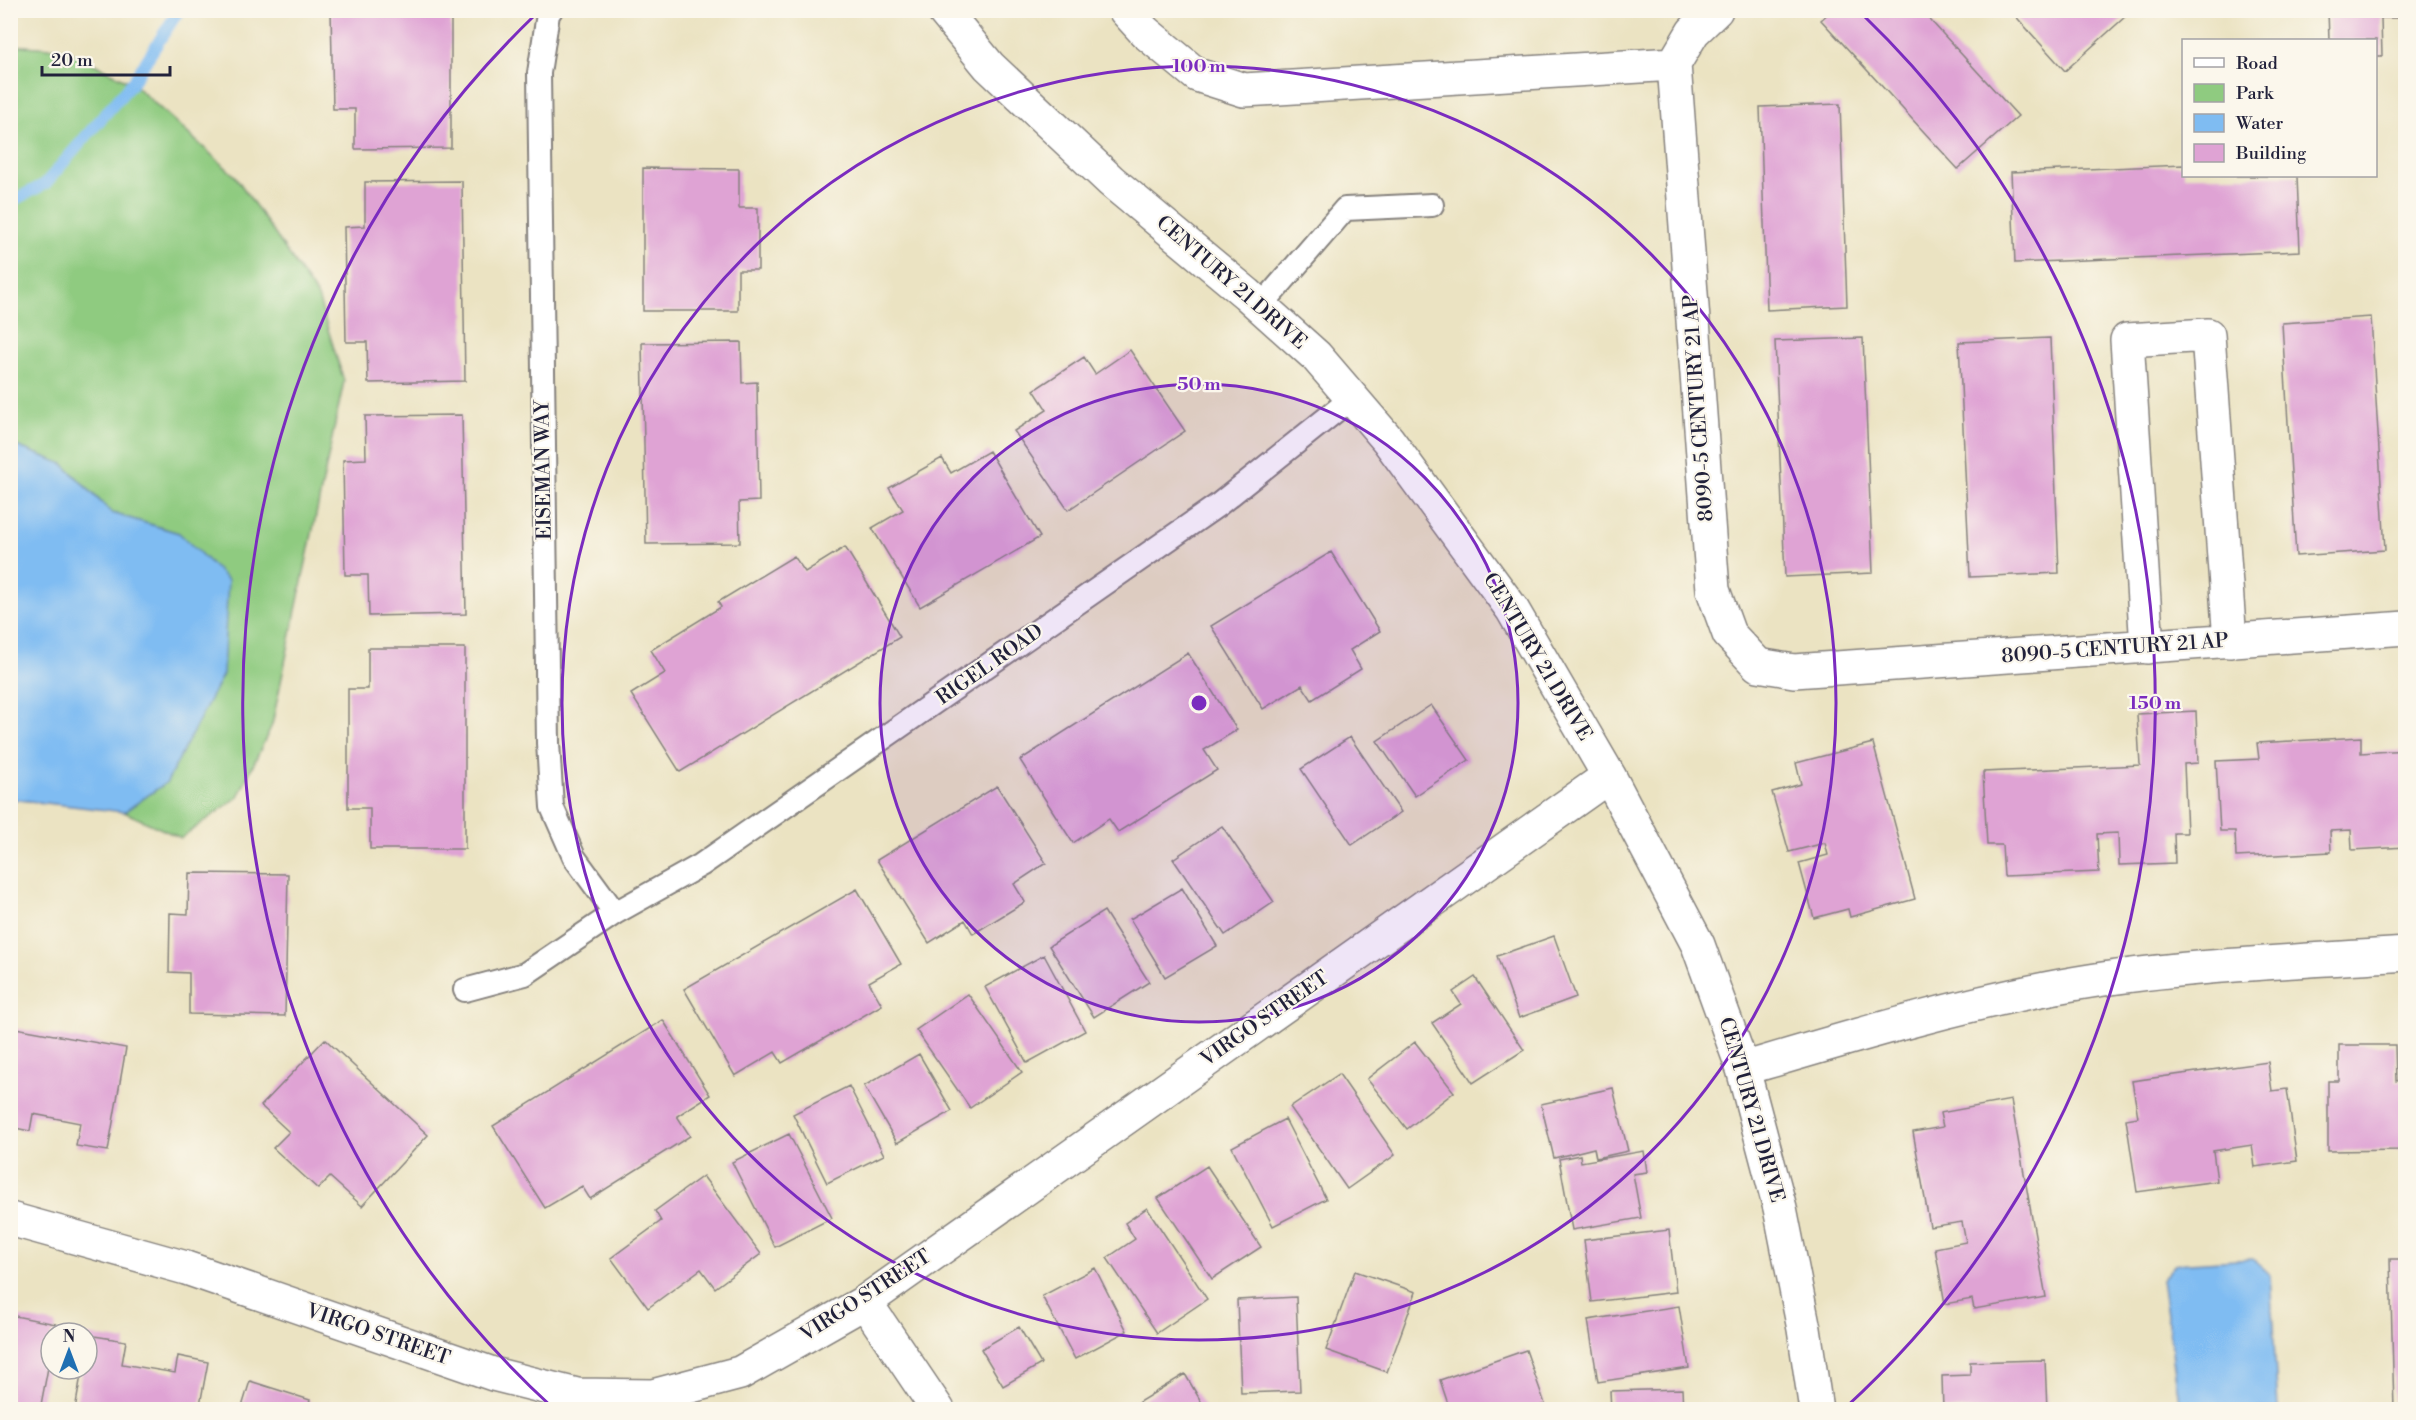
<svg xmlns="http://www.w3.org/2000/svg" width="2416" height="1420" viewBox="0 0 2416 1420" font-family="'Libre Bodoni',serif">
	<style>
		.green { fill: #8fcb80; stroke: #58765e; stroke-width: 1.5 }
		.water { fill: #7fbcf2; stroke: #506f96; stroke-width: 1.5 }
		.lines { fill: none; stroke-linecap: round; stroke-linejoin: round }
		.stream { stroke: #7fbcf2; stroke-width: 12 }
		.building { fill: #dfa3d4 }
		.service-casing { stroke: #86827e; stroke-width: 26 }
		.minor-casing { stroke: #86827e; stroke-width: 36 }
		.service { stroke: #fff; stroke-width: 22 }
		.minor { stroke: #fff; stroke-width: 33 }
		.ring { fill: none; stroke: #7b2cbf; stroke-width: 3 }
		.labels { text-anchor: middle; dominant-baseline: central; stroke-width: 4.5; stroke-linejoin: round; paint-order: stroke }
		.street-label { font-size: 20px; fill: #22223b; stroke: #fbf7ec }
		.centre { fill: #7b2cbf; stroke: #fbf7ec; stroke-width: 3 }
		.ring-label { font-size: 18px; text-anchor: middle; font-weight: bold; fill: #7b2cbf; stroke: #fbf7ec; stroke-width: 4.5; stroke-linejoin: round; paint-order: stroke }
	</style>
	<rect width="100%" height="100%" fill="#fbf7ec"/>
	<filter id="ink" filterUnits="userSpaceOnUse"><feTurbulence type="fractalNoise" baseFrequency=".0167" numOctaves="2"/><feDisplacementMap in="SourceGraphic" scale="12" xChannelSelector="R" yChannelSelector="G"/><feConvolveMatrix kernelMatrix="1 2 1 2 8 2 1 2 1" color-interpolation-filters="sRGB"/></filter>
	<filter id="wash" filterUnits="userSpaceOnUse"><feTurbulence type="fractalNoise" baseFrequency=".008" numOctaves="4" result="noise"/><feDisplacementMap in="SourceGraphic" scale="24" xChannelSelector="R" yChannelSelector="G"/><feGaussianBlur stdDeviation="1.35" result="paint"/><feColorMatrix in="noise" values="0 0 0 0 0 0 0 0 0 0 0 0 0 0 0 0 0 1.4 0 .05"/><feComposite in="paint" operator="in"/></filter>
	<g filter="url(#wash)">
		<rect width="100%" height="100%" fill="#ebe3c2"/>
		<path class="green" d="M10,45l54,4 68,34 103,93 83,121 26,84 -72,344 -34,72 -57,41 -57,-26 43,-30 12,-249 -67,-20 -49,-49 -52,-20z"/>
		<path class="water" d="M11,444l52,20 49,49 67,20 49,47 -5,94 -56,108 -43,30 -113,-13z
			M2252,1259l18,16 8,134h-98l-18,-129 13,-16z"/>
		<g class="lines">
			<path class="stream" d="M10,202l35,-18 87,-101 47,-73"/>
		</g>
		<g id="blocks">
			<path class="building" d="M331,10h120v138l-96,1v-40h-22z
				M1832,10h89l97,106 -60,53 -137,-149z
				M2010,10h110l6,6 -61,55z
				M2328,10h78v8h-25l1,38h-6v-16h-47z
				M1840,104l7,202 -80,4 -7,-203z
				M2184,165v11h113l3,75 -285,12 -4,-91z
				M643,168l96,1v39h19v62h-20v41h-95z
				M462,181l3,200 -97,2 -1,-41h-21l-2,-115 21,-1v-44z
				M2371,317l14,233 -89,6 -14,-233z
				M1863,338l10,235 -88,4 -10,-236z
				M2050,338l9,235 -89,4 -11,-235z
				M741,342l1,41 15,-1 2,119 -20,1 1,41 -94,1 -4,-201z
				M1130,350l55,81 -117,79 -54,-79 33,-21 -13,-20 50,-33 11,17z
				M462,415l4,199 -97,2 -1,-41h-23l-2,-115 23,-1 -1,-43z
				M989,451l51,86 -120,70 -48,-79 31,-18 -14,-22 53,-30 9,15z
				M845,547l55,90 -220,135 -49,-78 34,-21 -14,-23 70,-43 -3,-5 76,-46 11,16z
				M1331,552l49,79 -30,19 11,19 -49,31 -10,-15 -39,24 -52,-83z
				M368,648h97v201h-95v-41h-22v-119h20z
				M1188,653l49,77 -33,20 13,20 -99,62 -9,-13 -36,24 -53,-83z
				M1431,705l38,55 -54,36 -38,-55z
				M2196,711l2,52 -14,1 3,69h-13l1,30 -56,2 -1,-32 -21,1 2,38 -95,4 -2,-31h-15l-4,-73 157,-7 -3,-51z
				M1350,737l51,75 -49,33 -51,-76z
				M2361,737v16l45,-3v97l-54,3 -1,-20 -21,1 1,21 -95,5 -1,-26h-15l-4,-70 43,-2 -2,-16z
				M1873,743l42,156 -65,18 -2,-8 -34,9 -15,-55 29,-8 -3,-12 -36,9 -17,-60 29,-8 -5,-21z
				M997,786l49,77 -32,21 11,18 -52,32 -8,-14 -36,23 -52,-83z
				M1222,826l52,76 -49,33 -52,-76z
				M189,873l99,1 -3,142 -96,-2v-41l-20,-1 1,-59 18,1z
				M1182,888l35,58 -52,31 -35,-58z
				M857,889l44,75 -32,18 13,23 -100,58 -7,-11 -40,24 -51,-87z
				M1104,911l45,71 -55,35 -45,-71z
				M1554,936l22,61 -57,21 -22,-62z
				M1044,955l41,76 -58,32 -42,-76z
				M1475,977l49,73 -51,33 -41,-60 29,-19 -8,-12z
				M968,994l54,78 -52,36 -54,-78z
				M663,1020l47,75 -33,21 13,20 -100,63 -8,-13 -37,22 -52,-82z
				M10,1027l116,21 -18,103 -32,-5 4,-23 -47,-9 -3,17 -20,-4z
				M325,1039l103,96 -66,71 -32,-29 -12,12 -45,-41 16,-16 -28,-26z
				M1415,1042l39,50 -47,37 -40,-50z
				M2339,1045h56l1,36 10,-1v70l-78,1v-70h11z
				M919,1054l33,57 -55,32 -33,-57z
				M2268,1062l4,29 15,-2 10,72 -42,6 -3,-22 -39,6 4,30 -80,11 -11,-73 12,-2 -6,-36z
				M1339,1074l56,81 -48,34 -57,-82z
				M849,1086l35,69 -57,28 -34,-69z
				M1613,1088l15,63 -32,7 -2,-10 -40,10 -13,-54z
				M2011,1100l35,197 -72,12 -2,-10 -27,5 -10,-56 31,-6 -4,-20 -32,5 -17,-95 30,-5 -3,-14z
				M1285,1119l41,80 -53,27 -41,-79z
				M789,1134l43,84 -57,29 -43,-85z
				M1644,1151l3,21 -14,2 8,44 -69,12 -13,-71 21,-4 1,7z
				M1207,1166l54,81 -49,32 -54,-81z
				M703,1176l58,78 -46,34 -14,-19 -53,39 -37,-50 50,-37 -6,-10z
				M1147,1208l60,91 -50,34 -50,-75 28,-19 -10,-16z
				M1669,1230l7,62 -84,10 -8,-62z
				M2390,1259h16v151h-12z
				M1095,1268l32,63 -52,28 -33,-63z
				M1355,1271l61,21 -29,80 -61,-22z
				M1296,1297l4,94 -59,2 -4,-93z
				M1679,1306l10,62 -91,14 -10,-62z
				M10,1315l46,9 -1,9h-4v19l-11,58h-30z
				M1019,1327l22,37 -38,22 -22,-37z
				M88,1335l38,6 -4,23 53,9 3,-17 30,6 -9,48h-124l7,-41h5z
				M1526,1350l19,54 -16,6h-79l-10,-30z
				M2045,1360l2,50h-104l-1,-34 28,-1v-13z
				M1185,1374l21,36h-63l-4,-8z
				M250,1381l60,19 -3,10h-66z
				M1682,1389l1,21h-72l-1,-19z
				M1114,1402l3,8h-20z"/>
		</g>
	</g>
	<g filter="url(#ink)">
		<use href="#blocks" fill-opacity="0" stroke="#86827e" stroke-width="1.5"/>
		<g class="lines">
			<defs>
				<path id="service" d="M551,10l-3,4 -9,59 9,670 4,64 22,50 41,56
					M1261,306l84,-97 87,-4
					M465,990l60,-16 90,-61 86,-48 517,-360 134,-107"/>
				<path id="minor" d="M943,10l46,56 122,115 136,113 69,62 72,84 124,169 97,167 89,169 45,124 37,139 24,121 12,81
					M1125,10l20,22 52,43 47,15 430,-26
					M1674,64l39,526 16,44 29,31 36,6 612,-43
					M1674,64l19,-32 23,-22
					M2147,647l-20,-307 81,-5 22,306
					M1743,1069c105,-31 210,-63 318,-83 113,-21 229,-24 345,-32
					M10,1219l176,49 307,106 84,21 76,1 87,-23 125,-71 744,-526
					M865,1302l73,108"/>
			</defs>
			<use href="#service" class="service-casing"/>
			<use href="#minor" class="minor-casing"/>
			<use href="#service" class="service"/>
			<use href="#minor" class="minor"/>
		</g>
	</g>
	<circle cx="1199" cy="703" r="319" fill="#7b2cbf" fill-opacity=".12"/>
	<g class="ring">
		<circle cx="1199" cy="703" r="319"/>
		<circle cx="1199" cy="703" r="637"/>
		<path d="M553 1408A956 956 0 0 1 535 15M1863 15A956 956 0 0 1 1845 1408"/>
	</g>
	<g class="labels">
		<g class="street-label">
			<text transform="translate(1231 283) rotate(41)">CENTURY 21 DRIVE</text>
			<text transform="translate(1699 408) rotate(-94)">8090-5 CENTURY 21 AP</text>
			<text transform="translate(544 470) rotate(-91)">EISEMAN WAY</text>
			<text transform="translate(2115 649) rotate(-4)">8090-5 CENTURY 21 AP</text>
			<text transform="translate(1537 657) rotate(59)">CENTURY 21 DRIVE</text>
			<text transform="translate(990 665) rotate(-35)">RIGEL ROAD</text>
			<text transform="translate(1265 1019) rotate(-35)">VIRGO STREET</text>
			<text transform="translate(1751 1110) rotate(74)">CENTURY 21 DRIVE</text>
			<text transform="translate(866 1296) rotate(-33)">VIRGO STREET</text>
			<text transform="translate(378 1335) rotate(19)">VIRGO STREET</text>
		</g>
	</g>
	<circle cx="1199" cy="703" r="9" class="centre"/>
	<g class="ring-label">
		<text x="1199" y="72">100 m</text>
		<text x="1199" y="390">50 m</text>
		<text x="2155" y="709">150 m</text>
	</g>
	<rect width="2416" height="1420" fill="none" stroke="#fbf7ec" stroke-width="36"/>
	<rect x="2182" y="39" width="195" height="138" fill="#fbf7ec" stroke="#a4a2a5" stroke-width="1.5"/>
	<rect x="2194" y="58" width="30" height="9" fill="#ffffff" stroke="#a4a2a5" stroke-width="1.5"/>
	<text x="2236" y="69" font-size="18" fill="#22223b">Road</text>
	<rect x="2194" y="84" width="30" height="18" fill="#8fcb80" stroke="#a4a2a5" stroke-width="1.5"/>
	<text x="2236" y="99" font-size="18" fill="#22223b">Park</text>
	<rect x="2194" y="114" width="30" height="18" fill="#7fbcf2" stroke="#a4a2a5" stroke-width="1.5"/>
	<text x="2236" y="129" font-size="18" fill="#22223b">Water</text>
	<rect x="2194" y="144" width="30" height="18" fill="#dfa3d4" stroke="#a4a2a5" stroke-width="1.5"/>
	<text x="2236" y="159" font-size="18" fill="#22223b">Building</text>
	<g transform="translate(69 1351)"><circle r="28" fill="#fbf7ec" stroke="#a4a2a5" stroke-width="1.5"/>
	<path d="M0-4.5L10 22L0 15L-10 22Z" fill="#1f6fb2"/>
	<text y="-9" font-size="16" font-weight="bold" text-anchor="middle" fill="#22223b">N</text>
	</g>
	<path d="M42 66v9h128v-9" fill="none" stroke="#22223b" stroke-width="3"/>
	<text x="51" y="66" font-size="18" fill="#22223b" stroke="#fbf7ec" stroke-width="4.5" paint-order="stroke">20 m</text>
</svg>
